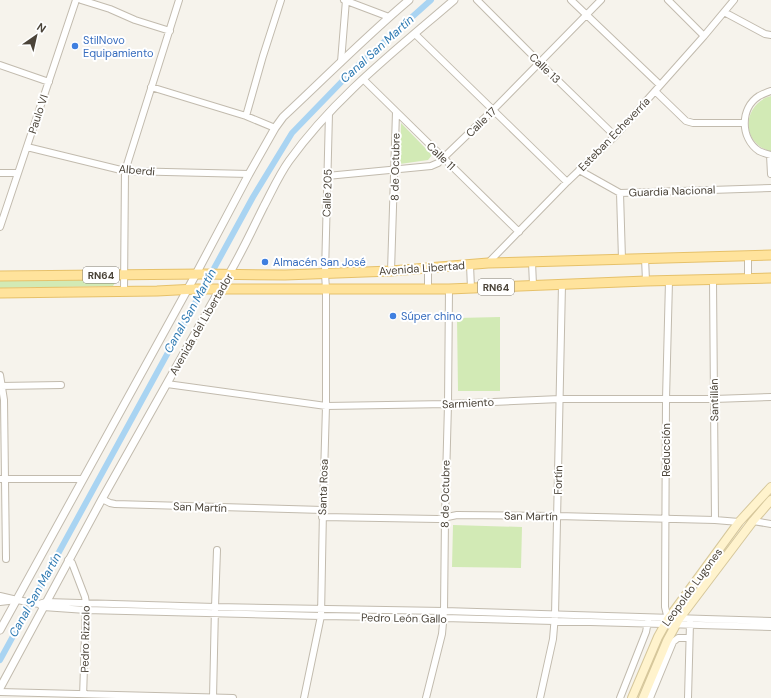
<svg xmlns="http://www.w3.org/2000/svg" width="771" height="698" viewBox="0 0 771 698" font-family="'DM Sans',sans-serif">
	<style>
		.green { fill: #d2eab5 }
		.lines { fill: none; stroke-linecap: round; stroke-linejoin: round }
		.canal { stroke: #a9d4f2; stroke-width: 6 }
		.minor-casing { stroke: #c2bbae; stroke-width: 8 }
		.tertiary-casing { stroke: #c2bbae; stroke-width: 9 }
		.secondary-casing { stroke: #d6c79b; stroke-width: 10 }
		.primary-casing { stroke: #e6c16a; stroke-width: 11 }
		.minor { stroke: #fff; stroke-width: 6 }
		.tertiary { stroke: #fff; stroke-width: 7 }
		.secondary { stroke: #fff3cd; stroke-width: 8 }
		.primary { stroke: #ffe39c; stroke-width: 9 }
		.shop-dot { fill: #3f7fe0; stroke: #fff; stroke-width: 1.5 }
		.labels { text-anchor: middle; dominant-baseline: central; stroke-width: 4; stroke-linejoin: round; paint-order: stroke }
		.shield { fill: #fff; stroke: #817c74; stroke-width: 1 }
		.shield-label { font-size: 10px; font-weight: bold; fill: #4b4439 }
		.shop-label { font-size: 11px; fill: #366cbe; stroke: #fff; text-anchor: start }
		.street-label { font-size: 11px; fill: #4b4439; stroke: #fff }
		.water-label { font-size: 12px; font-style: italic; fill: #2e7ab2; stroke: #fff }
	</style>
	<rect width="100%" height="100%" fill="#f6f3ec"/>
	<path class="green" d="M771,96v56c-5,-2 -10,-4 -14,-8 -17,-16 -7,-43 14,-48z
		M401,123l31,32 -4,5 -28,4z
		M111,278l4,1v4l-2,3 -113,2v-7z
		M500,317v74h-42l-1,-73z
		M453,525l69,2 -1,41 -69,-1z"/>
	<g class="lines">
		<path class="canal" d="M0,660l253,-463 39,-64 62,-64 77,-69"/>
		<defs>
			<path id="minor" d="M81,0l29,9 25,11 35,11
				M344,0l45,17
				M477,0l63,63 75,73
				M571,0l89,85
				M668,0l36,36
				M724,12l41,22 6,1
				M415,34l152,148
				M341,62l5,-62
				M0,65l49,17
				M363,79l156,153
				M151,87l95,29 29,12
				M655,91l31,30 7,2h51
				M771,91c-4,1 -8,3 -12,5 -19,12 -19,42 0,55 4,2 8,3 12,4
				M246,116l17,-60 18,-56
				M27,147l98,24 124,3
				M770,155l1,19
				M579,170l41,23 151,-5
				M0,173h18
				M327,176l104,-10 7,-3 55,-53 108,-110
				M620,193l2,66
				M0,227l76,-227
				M748,255v23
				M645,258l1,23
				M532,262l1,23
				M488,263l79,-81 48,-46 89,-100 30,-36
				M470,265l1,23
				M428,268v21
				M391,271l5,-159
				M713,280l2,240
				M124,291l1,-120 54,-171
				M0,375l4,25 2,159
				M167,384l159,22 122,-2 112,-5h154l57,-2
				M0,386l61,-1
				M0,479h82
				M102,499l8,4 5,1 208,6
				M322,517l116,2 19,-4 100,1 158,4 24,2
				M753,521l18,3
				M68,560l4,3 13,34 1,6 -3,95
				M0,596l17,4 -17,2
				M17,600l22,4
				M668,619l-3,-12 1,-208 3,-118
				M771,621l-327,-10 -229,-4 -169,-5 -7,2 4,3 43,3 235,6 123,2 327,9
				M0,692l233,6
				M213,698l2,-91 2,-57
				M304,698l17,-82 2,-106 3,-104v-117l-1,-15 4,-161
				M426,698l16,-64 2,-23 1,-93 3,-114 1,-115
				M540,698l13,-59 2,-24 7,-331
				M620,698l26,-66 2,-11
				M650,698l23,-56 5,-4h11
				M688,698l2,-75"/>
			<path id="tertiary" d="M0,630l196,-356 53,-100 26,-46 8,-11c42,-39 82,-80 126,-117
				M0,688l102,-189 118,-210c17,-26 30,-55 44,-83 8,-15 15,-31 25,-45 45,-63 107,-111 165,-161"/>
			<path id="secondary" d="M632,698l26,-61 10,-18 71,-97 32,-35
				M643,698l24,-57 12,-22 74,-98 18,-21"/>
			<path id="primary" d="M0,276l202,-2 83,1 106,-4 97,-8 283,-8
				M0,293l157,-2 39,-2h253l197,-8 125,-3"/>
		</defs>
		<use href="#minor" class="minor-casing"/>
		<use href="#tertiary" class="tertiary-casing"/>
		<use href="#secondary" class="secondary-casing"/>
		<use href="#primary" class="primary-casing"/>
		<use href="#minor" class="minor"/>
		<use href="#tertiary" class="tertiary"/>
		<use href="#secondary" class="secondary"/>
		<use href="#primary" class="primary"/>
	</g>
	<g class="shop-dot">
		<circle cx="75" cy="46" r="4"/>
		<circle cx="265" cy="262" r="4"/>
		<circle cx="393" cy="316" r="4"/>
	</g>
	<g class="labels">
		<g class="shield">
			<rect x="83" y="267" width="36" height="16" rx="3"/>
			<rect x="478" y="279" width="36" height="16" rx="3"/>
		</g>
		<g class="shield-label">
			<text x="101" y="275">RN64</text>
			<text x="496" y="287">RN64</text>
		</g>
		<g class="shop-label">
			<text x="83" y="40">StilNovo<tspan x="83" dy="13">Equipamiento</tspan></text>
			<text x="273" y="262">Almacén San José</text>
			<text x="401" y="316">Súper chino</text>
		</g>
		<g class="street-label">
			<text transform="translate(545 68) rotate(44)">Calle 13</text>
			<text transform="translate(38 114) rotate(-72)">Paulo VI</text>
			<text transform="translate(481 122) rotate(-44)">Calle 17</text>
			<text transform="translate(614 134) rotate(-46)">Esteban Echeverría</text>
			<text transform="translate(441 156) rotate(44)">Calle 11</text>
			<text transform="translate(395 167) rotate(-89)">8 de Octubre</text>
			<text transform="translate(137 170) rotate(5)">Alberdi</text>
			<text transform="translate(672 191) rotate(-2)">Guardia Nacional</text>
			<text transform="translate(327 193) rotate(-88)">Calle 205</text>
			<text transform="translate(422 268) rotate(-4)">Avenida Libertad</text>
			<text transform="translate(201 324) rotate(-60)">Avenida del Libertador</text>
			<text transform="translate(714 400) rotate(-91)">Santillán</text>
			<text transform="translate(468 403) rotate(-3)">Sarmiento</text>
			<text transform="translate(666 450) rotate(-90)">Reducción</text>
			<text transform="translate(558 480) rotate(-89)">Fortín</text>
			<text transform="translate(323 487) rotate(-88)">Santa Rosa</text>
			<text transform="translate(445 494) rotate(-89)">8 de Octubre</text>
			<text transform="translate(200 507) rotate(2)">San Martín</text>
			<text transform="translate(531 516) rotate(1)">San Martín</text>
			<text transform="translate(692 587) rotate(-54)">Leopoldo Lugones</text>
			<text transform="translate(404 618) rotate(1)">Pedro León Gallo</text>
			<text transform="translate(85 639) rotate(-89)">Pedro Rizzolo</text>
		</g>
		<g class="water-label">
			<text transform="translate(377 49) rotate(-42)">Canal San Martín</text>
			<text transform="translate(190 311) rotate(-61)">Canal San Martín</text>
			<text transform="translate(35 595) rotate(-61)">Canal San Martín</text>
		</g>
	</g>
	<g transform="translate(36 36) rotate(34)" stroke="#ffffff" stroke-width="3" paint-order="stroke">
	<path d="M0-3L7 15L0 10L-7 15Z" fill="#4b4439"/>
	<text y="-6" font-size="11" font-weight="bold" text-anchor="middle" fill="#4b4439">N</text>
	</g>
</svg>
